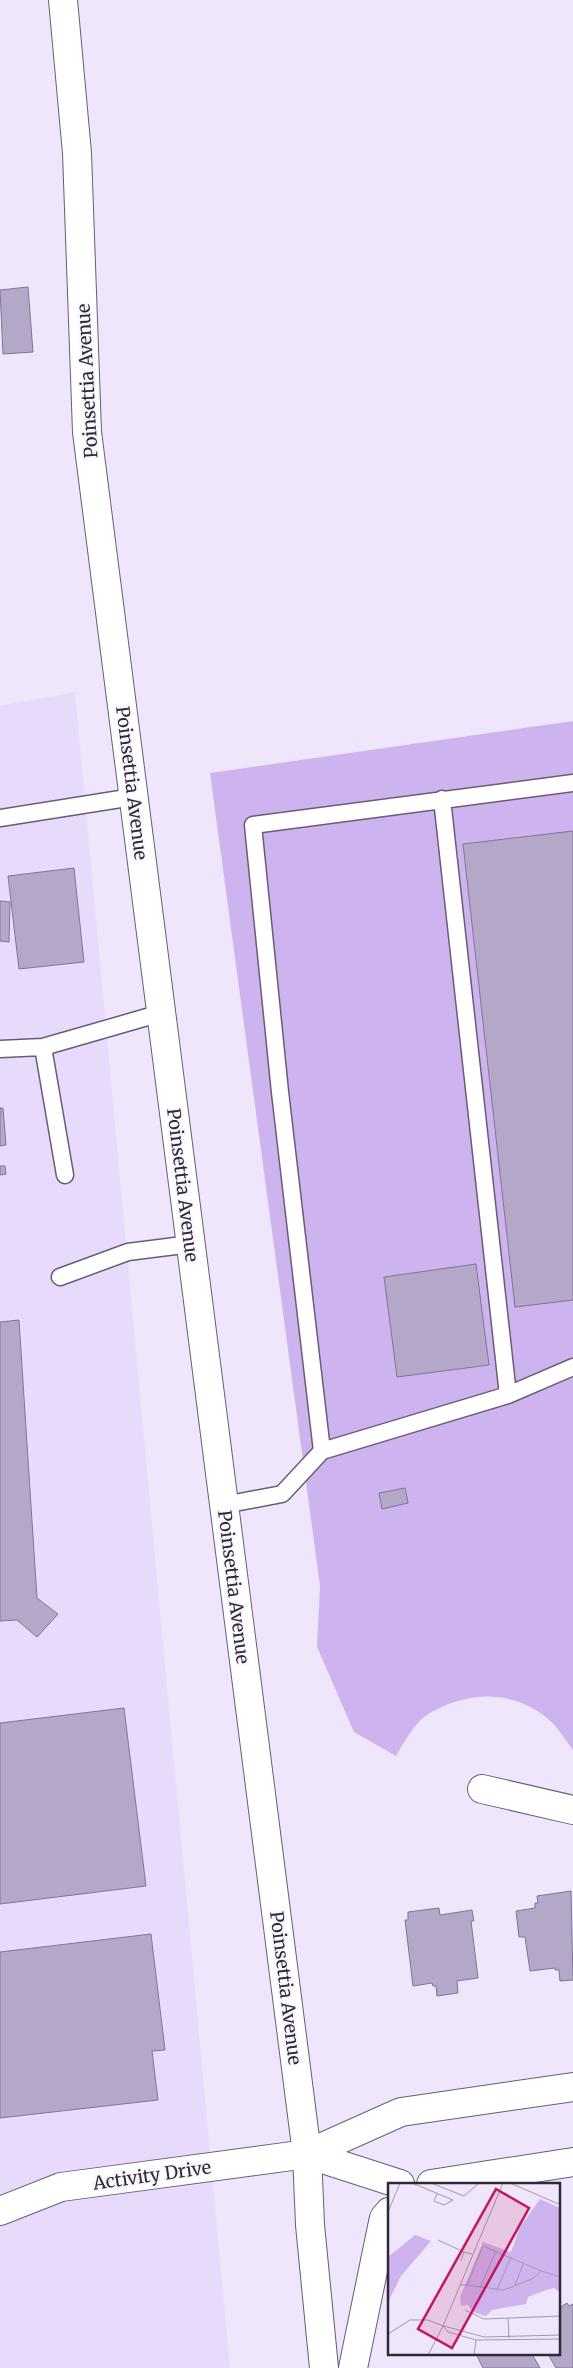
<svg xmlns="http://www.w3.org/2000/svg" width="573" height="2368" viewBox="0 0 573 2368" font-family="Merriweather,serif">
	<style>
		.built { fill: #e8dafb }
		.green { fill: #ceb4ef }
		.building { fill: #b5a7c8; stroke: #827594 }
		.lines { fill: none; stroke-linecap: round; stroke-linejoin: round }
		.service-casing { stroke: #695b79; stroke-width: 19 }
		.minor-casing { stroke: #695b79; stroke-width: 30 }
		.secondary-casing { stroke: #695b79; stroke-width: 30 }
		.service { stroke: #fff; stroke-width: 16 }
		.minor { stroke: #fff; stroke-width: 28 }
		.secondary { stroke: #fff; stroke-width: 28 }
		.labels { text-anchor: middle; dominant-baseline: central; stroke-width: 4.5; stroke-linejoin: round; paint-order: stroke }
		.street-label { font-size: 18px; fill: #2f2936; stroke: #f9f6fd }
		.inset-road { fill: none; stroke: #a29aac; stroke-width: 1 }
		.view { fill: #c2185b; fill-opacity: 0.15; stroke: #c2185b; stroke-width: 2.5 }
		.inset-edge { fill: none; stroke: #2f2936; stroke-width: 2.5 }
	</style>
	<rect width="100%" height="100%" fill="#efe6fb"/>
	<path class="built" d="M75,692l155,1676h-230v-1662z"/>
	<path class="green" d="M573,721v1029c-9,-12 -17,-26 -30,-35 -30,-22 -67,-24 -101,-8 -9,4 -19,9 -25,17 -8,9 -15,22 -21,32l-42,-24 -37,-85 3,-61 -110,-813z"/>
	<path class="building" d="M28,287l5,65 -30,2 -3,-64z
		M573,831v469l-58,7 -52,-463z
		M74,868l10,94 -65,7 -11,-93z
		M0,901l10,1 -1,40 -9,-1z
		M0,1108h3l3,37 -6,1z
		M0,1166h5l1,8 -6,1z
		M476,1264l13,101 -92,12 -13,-100z
		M19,1320l18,278 21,16 -21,23 -20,-17 -17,1v-299z
		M405,1488l3,15 -26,6 -3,-16z
		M124,1708l22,178 -146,18v-181z
		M571,1891l2,89 -13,1 -1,-11h-4v-2l-25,3 -5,-34h-6l-3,-26 19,-3v-5h3l-1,-7z
		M439,1908l1,7 32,-5 2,11h-3l7,57 -21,3 1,12 -21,3 -1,-10h-3l-1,-3 -19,3 -8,-66h3v-8z
		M151,1934l14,116 -13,1 6,49 -158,18v-166z
		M567,2303l2,3 4,-2v64h-17l-8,-14h11v-46z
		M476,2354h56l8,14h-57z"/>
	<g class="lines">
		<defs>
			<path id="service" d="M442,799l66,596
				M0,818l133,-21
				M0,1049l43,-2
				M65,1175l-22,-128 118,-34
				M60,1277l68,-25 63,-8
				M322,1451l-42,-359 -27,-267 320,-42
				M224,1505l58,-11 40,-43 186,-56 65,-28"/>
			<path id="minor" d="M482,1789l91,21
				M0,2211l61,-24 246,-33"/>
			<path id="secondary" d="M63,0l14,153 10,279 220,1722 3,71 14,143
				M307,2154l94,-42 172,-25
				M307,2154l93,30
				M431,2184l142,-22
				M353,2368l29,-141 2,-9 5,-6"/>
		</defs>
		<use href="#service" class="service-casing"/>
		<use href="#minor" class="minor-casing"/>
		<use href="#secondary" class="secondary-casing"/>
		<use href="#service" class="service"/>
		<use href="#minor" class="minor"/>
		<use href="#secondary" class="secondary"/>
	</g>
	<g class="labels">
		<g class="street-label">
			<text transform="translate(87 381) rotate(-93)">Poinsettia Avenue</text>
			<text transform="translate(132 783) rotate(83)">Poinsettia Avenue</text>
			<text transform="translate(183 1185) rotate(83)">Poinsettia Avenue</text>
			<text transform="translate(234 1587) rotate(83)">Poinsettia Avenue</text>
			<text transform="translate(286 1988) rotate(83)">Poinsettia Avenue</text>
			<text transform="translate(152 2175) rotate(-8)">Activity Drive</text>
		</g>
	</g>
	<g transform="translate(388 2183)">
		<rect width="172" height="172" fill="#efe6fb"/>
		<path d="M152,16l20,9v84l-6,-4 -8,2 -18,7 -2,7 -34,6 -6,6 -13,-4 -5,-7 -7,1 -1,-9 23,-55 28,10 9,-25zM27,52l16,6 -30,35 -13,26v-45z" fill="#ceb4ef"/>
		<path class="inset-road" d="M24,0l41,17 -9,5 -10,-4 3,-7M43,0l33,13 15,-13M122,0l51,22M0,29l12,-29M50,57l26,12M73,78l3,-9 8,2M153,88l20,6M72,102h7l16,-39 58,25 -7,7 -30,12 -37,-5M127,102l9,-23M92,105l16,-37M109,107l14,-33M77,127l19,9 77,-3M120,135l1,20M55,143l5,6 28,8 85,-1M56,143l40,11 77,-2M0,151l22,-14h18l15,6M40,172l15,-29 60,-143M86,172l2,-15"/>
		<path class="view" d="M108,6l33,19 -77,140 -34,-19z"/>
		<rect width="172" height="172" class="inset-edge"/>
	</g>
</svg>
